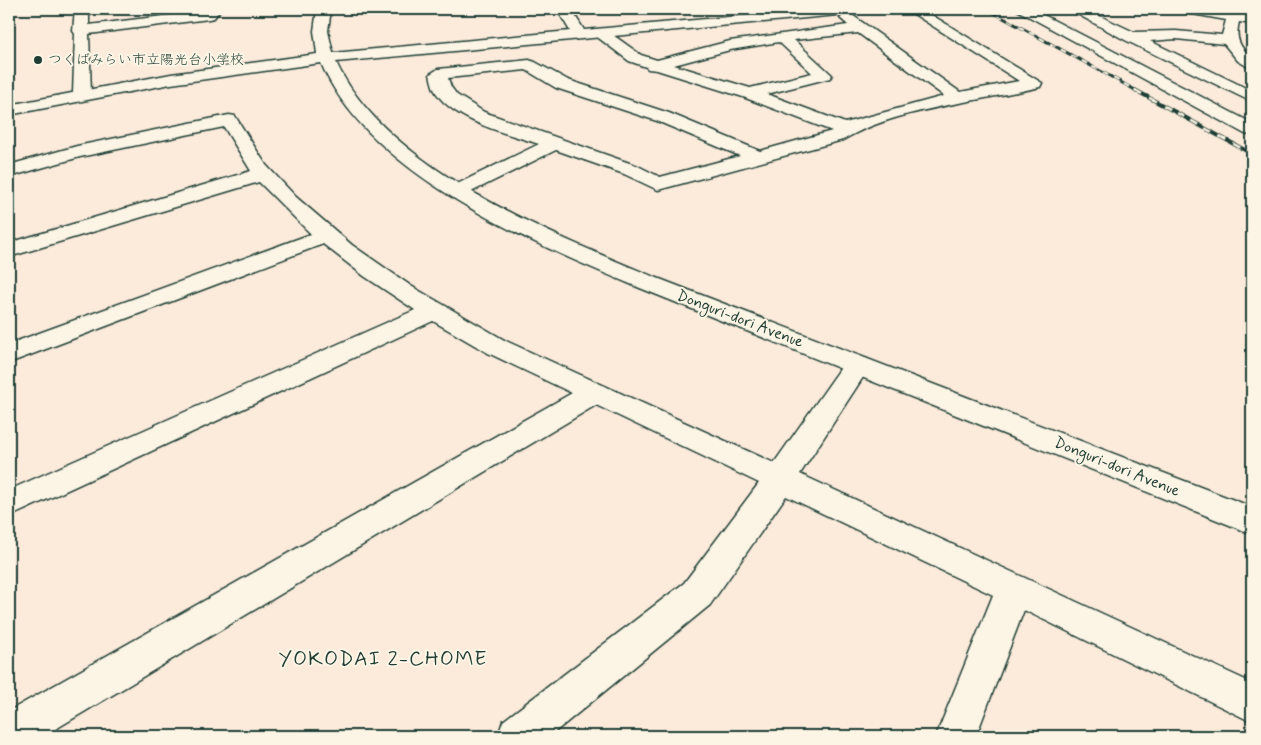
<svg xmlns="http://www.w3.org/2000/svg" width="1261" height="745" viewBox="0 0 1261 745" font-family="Mynerve,'Klee One',sans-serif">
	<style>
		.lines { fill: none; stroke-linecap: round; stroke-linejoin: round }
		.minor-casing { stroke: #1f3d34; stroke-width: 3 }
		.tertiary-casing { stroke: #1f3d34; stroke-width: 3 }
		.minor { fill: #fcf5e5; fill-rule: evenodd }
		.tertiary { fill: #fcf5e5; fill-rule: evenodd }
		.rail-far1-casing { stroke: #1f3d34; stroke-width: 3 }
		.rail-casing { stroke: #1f3d34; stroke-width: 4 }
		.rail-far1 { stroke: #fcf5e5; stroke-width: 2; stroke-dasharray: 6; stroke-linecap: butt }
		.rail { stroke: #fcf5e5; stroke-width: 2.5; stroke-dasharray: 8; stroke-linecap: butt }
		.poi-dot { fill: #1f3d34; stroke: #fcf5e5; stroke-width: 2 }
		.labels { text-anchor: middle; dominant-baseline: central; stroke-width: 4; stroke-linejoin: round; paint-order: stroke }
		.far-poi-label { font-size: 14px; fill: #1f3d34; stroke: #fcf5e5; text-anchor: start }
		.street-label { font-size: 16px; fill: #1f3d34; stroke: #fcf5e5 }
		.near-neighbourhood-label { font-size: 21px; letter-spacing: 1px; fill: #1f3d34; stroke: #fcf5e5 }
	</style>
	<rect width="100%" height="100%" fill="#fcebdb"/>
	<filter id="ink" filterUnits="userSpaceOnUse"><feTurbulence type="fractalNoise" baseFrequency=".02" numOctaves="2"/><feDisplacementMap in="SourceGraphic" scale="10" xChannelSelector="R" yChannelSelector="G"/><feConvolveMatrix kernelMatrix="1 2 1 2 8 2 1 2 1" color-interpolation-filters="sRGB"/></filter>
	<g filter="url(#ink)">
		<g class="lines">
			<defs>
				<path id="minor" d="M75,9h14v16l116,-14 2,-2h14l-7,9 -5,1 -120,15 2,60 -3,4h-12l-3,-4 2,-60 -2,-3z
					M906,9h16l120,74 -2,4c-62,15 -143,21 -197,53l-185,50 -34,-16 -68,-24 -91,45 -7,2 -7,-2 -3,-4 3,-4 88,-43c-31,-10 -89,-24 -105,-55 -2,-5 -3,-10 -4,-15l8,-5 91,-9 6,2 33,18 101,33 91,38 72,-20 -89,-34 -86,-27 -9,-1 -2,-2 -17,-6 -33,-25 -2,-3 7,-4 5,1 35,25 16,5 73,-19 118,-16 -8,-7 7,-4 5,1 108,77 59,-11zM858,33l86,63 -99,27 -78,-29 63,-16 2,-3 -38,-35zM779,42l33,31 -62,15 -76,-23 56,-15zM526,70l30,18 101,33 83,35 -80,21 -22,-11 -154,-54 -27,-17 -6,-8 -3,-9z
					M1015,9h17l220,114v12l-7,-1z
					M1068,9h17l49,23 42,-1 46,4 4,-15 -39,-7 -7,-4h30l19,3 1,-3h14l-2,5 10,2v8l-13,-2c-4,16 0,25 13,35v12l-14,-8 -14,-17 -48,-5 -26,2 102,50v11l-127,-62z
					M229,115l6,1 31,49 30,32 56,48 59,41 95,55 268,122 73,-104 10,-3 10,3 4,6 -71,109 452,209v39l-228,-112 -48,126h-40l57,-141 -207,-99 -76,109 -160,131h-52l5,-15 181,-138 75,-100 -163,-78 -552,331h-35v-25l563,-318 -84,-40 -55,-32 -424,196v-27l406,-180 -51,-34 -41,-32 -314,119v-19l302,-110 -52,-52 -250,75v-14l242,-72 -27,-44 -144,30 -71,20v-12l68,-19z"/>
				<path id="tertiary" d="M317,9h14l-3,22 5,22 237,-22 -13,-22h14l13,21 232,-21h50l-7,4 -523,49c48,105 214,172 316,214l600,231v27l-617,-248c-104,-43 -268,-113 -314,-223l-150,21 -162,31v-10l162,-31 146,-20 -3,-23z"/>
			</defs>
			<use href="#minor" class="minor-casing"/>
			<use href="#tertiary" class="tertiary-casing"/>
			<use href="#minor" class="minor"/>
			<use href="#tertiary" class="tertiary"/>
			<defs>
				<path id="rail-far1" d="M987,9l150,82"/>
				<path id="rail" d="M1135,90l117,64"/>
			</defs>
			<use href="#rail-far1" class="rail-far1-casing"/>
			<use href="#rail" class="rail-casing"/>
			<use href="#rail-far1" class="rail-far1"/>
			<use href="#rail" class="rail"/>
		</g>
	</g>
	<circle class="poi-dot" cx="38" cy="60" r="5"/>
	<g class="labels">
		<g class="far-poi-label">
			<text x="48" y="60">つくばみらい市立陽光台小学校</text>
		</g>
		<g class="street-label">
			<text transform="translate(740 319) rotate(21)">Donguri-dori Avenue</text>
			<text transform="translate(1117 467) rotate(22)">Donguri-dori Avenue</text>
		</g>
		<g class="near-neighbourhood-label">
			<text x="383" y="659">YOKODAI 2-CHOME</text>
		</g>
	</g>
	<rect width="1261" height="745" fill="none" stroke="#fcf5e5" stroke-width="30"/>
	<rect x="15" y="15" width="1231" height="715" fill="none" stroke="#1f3d34" stroke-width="2" filter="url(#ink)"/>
</svg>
